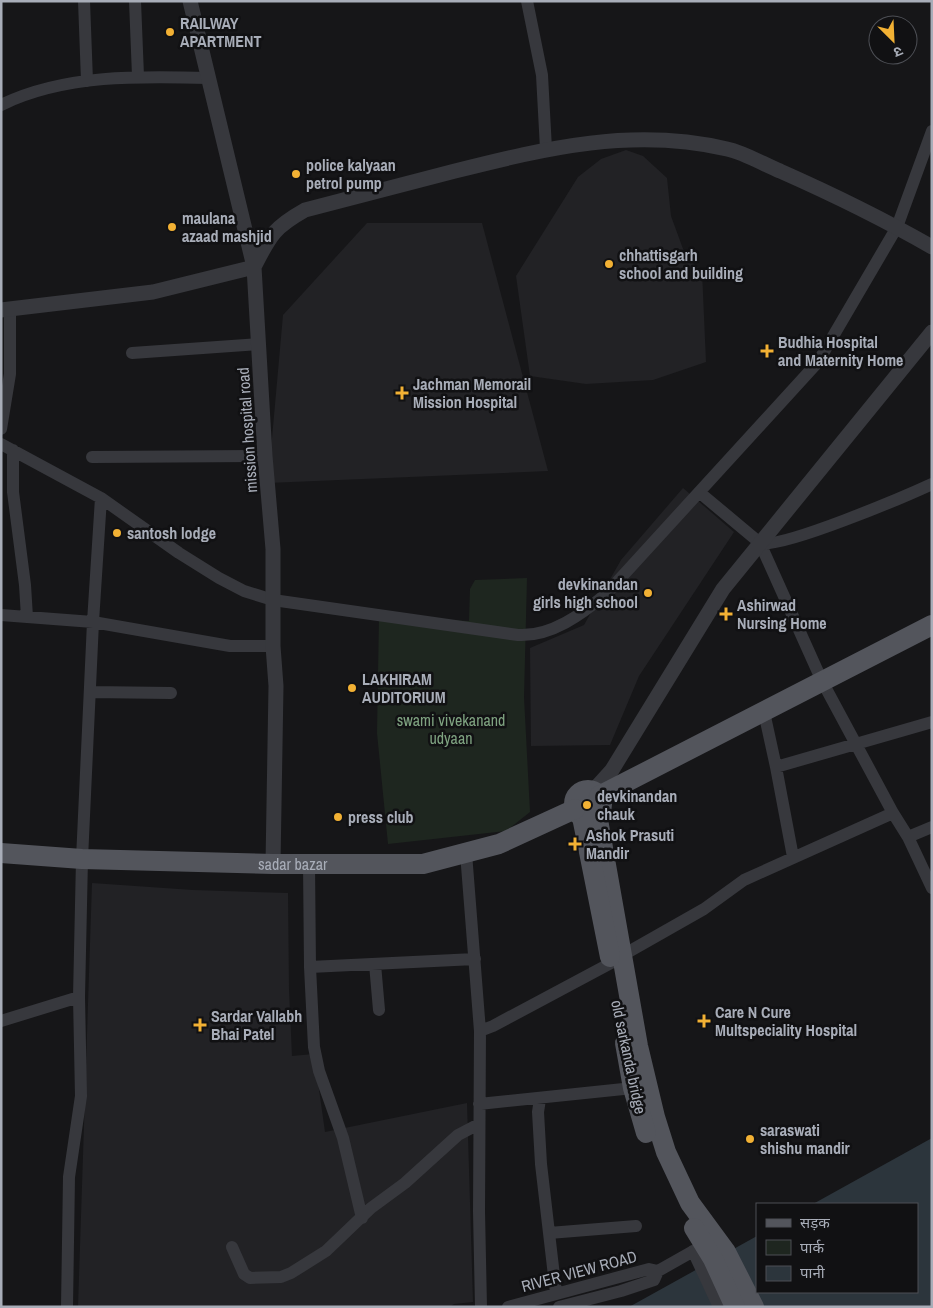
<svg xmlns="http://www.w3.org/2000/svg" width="933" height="1308" viewBox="0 0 933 1308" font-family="'Archivo Narrow','Noto Sans Devanagari',sans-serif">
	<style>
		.built { fill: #222225 }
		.green { fill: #1e261f }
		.water { fill: #2c353c }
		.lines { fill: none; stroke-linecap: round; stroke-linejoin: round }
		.minor { stroke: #37383d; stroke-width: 12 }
		.tertiary { stroke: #37383d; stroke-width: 15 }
		.primary { stroke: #53555c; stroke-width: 20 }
		.poi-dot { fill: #f2b134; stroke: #111113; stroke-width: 2 }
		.labels { text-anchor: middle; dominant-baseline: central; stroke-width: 5; stroke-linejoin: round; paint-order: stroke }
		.poi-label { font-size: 16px; font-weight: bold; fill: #a8adb8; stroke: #111113; text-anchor: start }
		.street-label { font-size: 16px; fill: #a8adb8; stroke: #111113 }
		.park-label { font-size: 16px; fill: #7fa381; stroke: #111113 }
	</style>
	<rect width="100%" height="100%" fill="#161618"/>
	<path class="built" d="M626,150l17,6 24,22 4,38 15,41 16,14 4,91 -53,18 -67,4 -56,-8 -14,-100 62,-99 23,-18z
		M367,223h115l66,248 -280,12 15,-168z
		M683,488l51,44 -95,144 -29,69 -79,1 -1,-98 54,-23 37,-65z
		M92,883l101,7 95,3 1,96 3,67 22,-2 11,78 142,-29 6,199 -19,2 -4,3h-372z"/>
	<path class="green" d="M527,578l-3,119 6,115 -24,19 -118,13 -11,-111 2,-116 90,4 1,-32 5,-9z"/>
	<path class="water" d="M932,1138v169h-303l128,-71v56h160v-88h-104z"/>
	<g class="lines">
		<path class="minor" d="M84,1l3,80
			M135,1l3,75
			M527,1l15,74 4,74
			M1,105c63,-31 140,-29 208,-27
			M132,353l127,-9
			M1,429l9,-55v-65
			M1,444l100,54 78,55 40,25 25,13 29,9 245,35c33,2 64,-21 88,-41l212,-232 79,-135 35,-96
			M13,450v42l12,93 2,32
			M92,457l173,-1
			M699,492l61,51 62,138 71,132 15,24 24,51
			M760,543c22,6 146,-47 172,-59
			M1,615l92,7 137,24h43
			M90,692l81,1
			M764,712l12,55 17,90
			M776,767l156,-45
			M908,837l24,-10
			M466,853l14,178 -1,180 2,96
			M309,864l1,103 4,80 5,24 24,67 19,80
			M375,964l4,46
			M310,967l165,-8
			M1,1021l78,-24
			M480,1031l13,-5 118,-63 12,-8 81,-46 40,-29 149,-67
			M540,1099l-2,13 3,52 15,129
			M479,1104l154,-16
			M549,1233l87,-7
			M232,1247l12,27 6,4 31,-1 10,-4 35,-22 45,-43 34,-25 53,-48 21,-11
			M693,1251l26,56
			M67,1307l2,-130 12,-81 -2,-99 3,-138 11,-237 8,-124
			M508,1307l141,-38 9,2
			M559,1307l62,-16 33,-11 4,-9 46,-26"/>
		<path class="tertiary" d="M190,1l64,266 11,189 8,93v97l3,40 -3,178
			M1,310l152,-18 101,-25c16,-31 19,-39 51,-57 50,-13 100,-26 150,-39 92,-23 178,-44 272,-22 18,4 36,15 53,22 52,23 103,48 152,76
			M593,791l19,-21 111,-181 209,-257"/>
		<g class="primary">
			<circle cx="588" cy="804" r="14"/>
			<path d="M599,796l333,-171"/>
			<path d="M597,814l41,232 17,71 11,35 24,51 36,49 28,55"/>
			<path d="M582,817l28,140"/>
			<path id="s1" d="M1,853l81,6 191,5h150l76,-20 76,-35"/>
			<path d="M625,1043l8,45 13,45"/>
			<path d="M694,1228l19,31 22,48"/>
		</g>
	</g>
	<g class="poi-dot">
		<circle cx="170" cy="32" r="5"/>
		<circle cx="296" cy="174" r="5"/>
		<circle cx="172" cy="227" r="5"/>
		<circle cx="609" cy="264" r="5"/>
		<path d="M764.5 343.5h5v5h5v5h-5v5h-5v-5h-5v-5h5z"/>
		<path d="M399.5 385.5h5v5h5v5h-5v5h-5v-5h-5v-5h5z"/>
		<circle cx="117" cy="533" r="5"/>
		<circle cx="648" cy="593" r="5"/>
		<path d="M723.5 606.5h5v5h5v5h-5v5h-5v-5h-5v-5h5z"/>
		<circle cx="352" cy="688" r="5"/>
		<circle cx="587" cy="805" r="5"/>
		<circle cx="338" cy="817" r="5"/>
		<path d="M572.5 836.5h5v5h5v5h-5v5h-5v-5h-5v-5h5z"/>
		<path d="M701.5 1013.5h5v5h5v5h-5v5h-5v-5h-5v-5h5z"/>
		<path d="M197.5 1017.5h5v5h5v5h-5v5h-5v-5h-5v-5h5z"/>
		<circle cx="750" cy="1139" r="5"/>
	</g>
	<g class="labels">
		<g class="poi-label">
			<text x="180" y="23">RAILWAY<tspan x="180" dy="18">APARTMENT</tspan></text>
			<text x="306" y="165">police kalyaan<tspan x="306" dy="18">petrol pump</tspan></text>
			<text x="182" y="218">maulana<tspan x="182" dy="18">azaad mashjid</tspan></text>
			<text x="619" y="255">chhattisgarh<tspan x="619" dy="18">school and building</tspan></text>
			<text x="778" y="342">Budhia Hospital<tspan x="778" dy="18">and Maternity Home</tspan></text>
			<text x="413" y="384">Jachman Memorail<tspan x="413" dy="18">Mission Hospital</tspan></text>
			<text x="127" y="533">santosh lodge</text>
			<text x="638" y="584" text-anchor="end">devkinandan<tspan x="638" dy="18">girls high school</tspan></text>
			<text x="737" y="605">Ashirwad<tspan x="737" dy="18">Nursing Home</tspan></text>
			<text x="362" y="679">LAKHIRAM<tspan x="362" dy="18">AUDITORIUM</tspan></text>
			<text x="597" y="796">devkinandan<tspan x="597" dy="18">chauk</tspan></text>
			<text x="348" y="817">press club</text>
			<text x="586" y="835">Ashok Prasuti<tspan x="586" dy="18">Mandir</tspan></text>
			<text x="715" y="1012">Care N Cure<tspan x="715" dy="18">Multspeciality Hospital</tspan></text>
			<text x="211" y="1016">Sardar Vallabh<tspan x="211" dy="18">Bhai Patel</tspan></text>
			<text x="760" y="1130">saraswati<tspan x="760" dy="18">shishu mandir</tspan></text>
		</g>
		<g class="street-label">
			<text transform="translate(247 430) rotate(-94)">mission hospital road</text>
			<text stroke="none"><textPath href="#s1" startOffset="292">sadar bazar</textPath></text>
			<text transform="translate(629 1057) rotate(78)">old sarkanda bridge</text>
			<text transform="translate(579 1271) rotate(-15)">RIVER VIEW ROAD</text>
		</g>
		<g class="park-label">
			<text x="451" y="720">swami vivekanand<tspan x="451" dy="18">udyaan</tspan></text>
		</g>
	</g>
	<rect width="933" height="1308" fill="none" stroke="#a8adb8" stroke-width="5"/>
	<rect x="756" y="1203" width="162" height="90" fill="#111113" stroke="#4d4f55"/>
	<rect x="766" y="1219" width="25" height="8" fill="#53555c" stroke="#4d4f55"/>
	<text x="800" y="1228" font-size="15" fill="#a8adb8">सड़क</text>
	<rect x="766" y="1240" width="25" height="15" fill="#1e261f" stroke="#4d4f55"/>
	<text x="800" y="1253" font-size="15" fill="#a8adb8">पार्क</text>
	<rect x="766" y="1266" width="25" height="15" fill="#2c353c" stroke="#4d4f55"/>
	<text x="800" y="1278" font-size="15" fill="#a8adb8">पानी</text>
	<g transform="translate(893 40) rotate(156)"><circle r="24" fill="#111113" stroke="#4d4f55"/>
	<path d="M0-4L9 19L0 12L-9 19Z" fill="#f2b134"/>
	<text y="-8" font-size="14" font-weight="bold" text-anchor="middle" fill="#a8adb8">उ</text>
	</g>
</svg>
